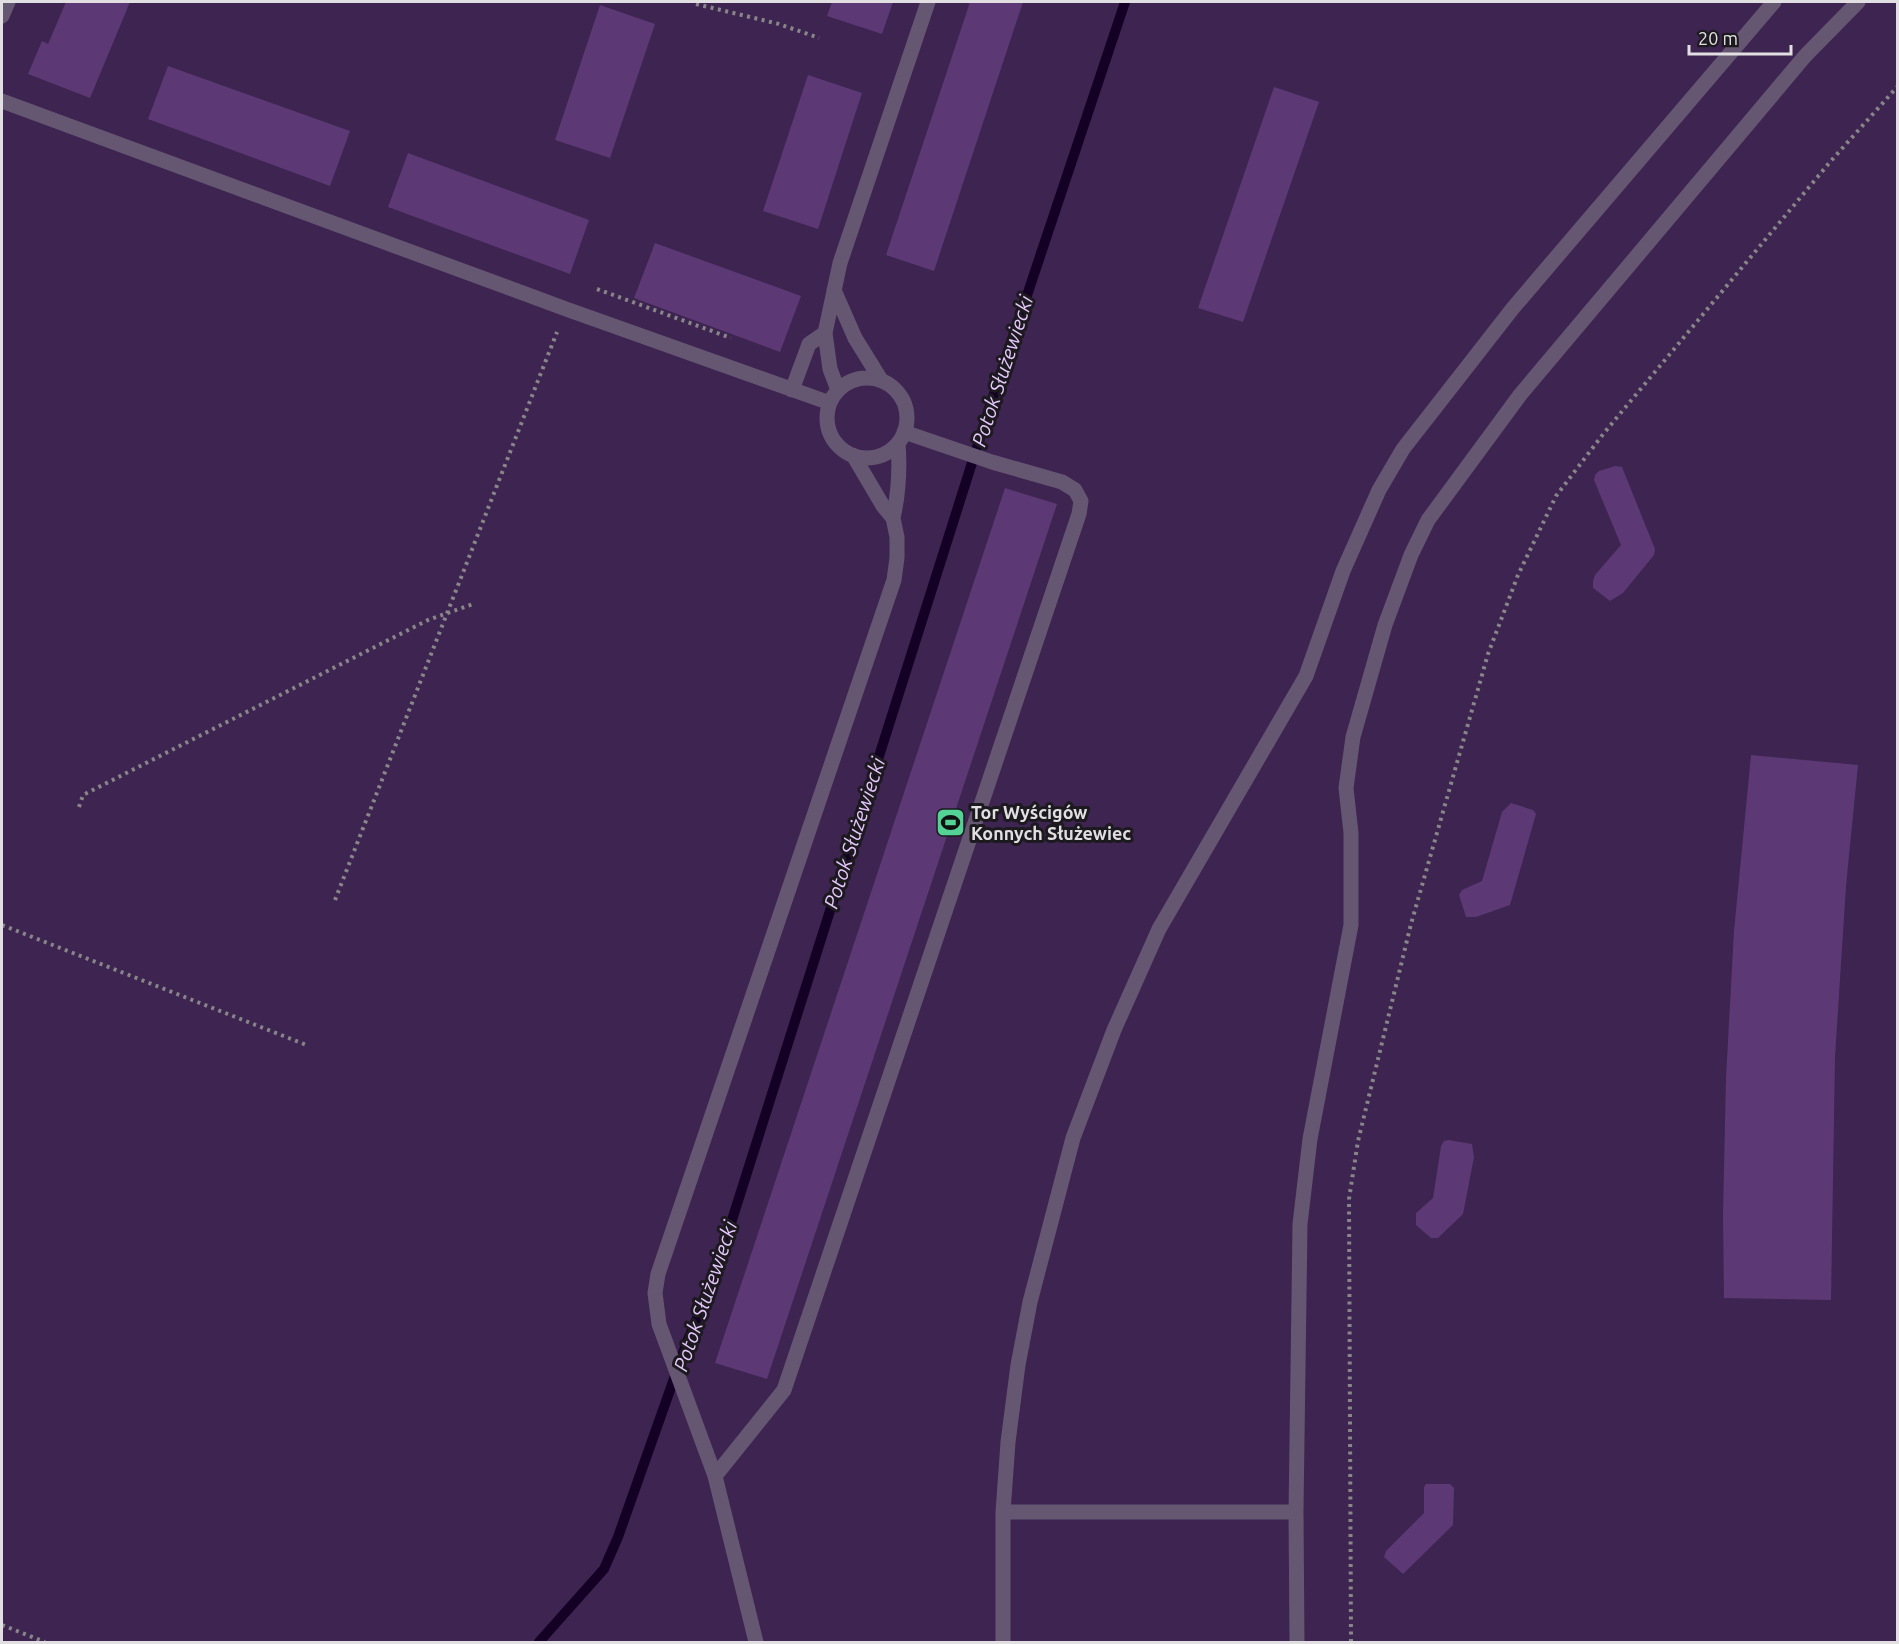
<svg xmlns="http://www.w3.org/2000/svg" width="1899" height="1644" viewBox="0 0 1899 1644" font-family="Ubuntu,sans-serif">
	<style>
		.green { fill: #3e2450 }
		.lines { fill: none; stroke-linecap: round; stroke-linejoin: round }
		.stream { stroke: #150025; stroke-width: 10 }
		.building { fill: #5c3875 }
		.path { stroke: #888689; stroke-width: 4; stroke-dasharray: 3 4.5; stroke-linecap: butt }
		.minor { stroke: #655672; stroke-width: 15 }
		.labels { text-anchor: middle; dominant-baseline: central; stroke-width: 6; stroke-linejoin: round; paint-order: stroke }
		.poi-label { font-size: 18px; font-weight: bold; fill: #e1dfe2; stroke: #1c1a1e; text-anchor: start }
		.water-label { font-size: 20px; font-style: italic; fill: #e6c8ff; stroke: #1c1a1e }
	</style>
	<rect width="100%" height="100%" fill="#1c1a1e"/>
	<path class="green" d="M2,2h1895v1640h-1895z"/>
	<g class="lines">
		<path class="stream" d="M539,1642l65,-73 14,-32 69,-195 25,-59 278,-877 135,-404"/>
	</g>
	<path class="building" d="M66,2h64l-40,96 -62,-24 14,-33 6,3z
		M832,2h61l-11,32 -55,-18z
		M970,2h53l-89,269 -48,-16z
		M600,5l55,19 -45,134 -55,-18z
		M168,66l182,65 -20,55 -182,-67z
		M808,75l54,18 -44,136 -55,-18z
		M1274,87l45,15 -76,220 -45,-14z
		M408,153l181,67 -19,54 -182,-67z
		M655,243l146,53 -21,56 -146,-54z
		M1615,466l7,1 2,5 31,77 -1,6 -31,38 -13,8 -17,-13v-7l2,-6 26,-30 -27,-65 1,-5 4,-4z
		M1005,488l52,16 -290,875 -52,-16z
		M1751,755l107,10 -12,121 -11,171 -4,243 -107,-2 -1,-85 3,-135 8,-147z
		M1511,803l22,7 3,4 -26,91 -34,12h-10l-7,-22 3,-5 20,-9 20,-69z
		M1448,1140l24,4 2,13 -11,57 -25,24h-7l-15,-13v-12l17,-15 8,-52 3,-5z
		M1426,1484h24l4,4 -1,37 -50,49 -19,-17 2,-6 38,-38v-26z"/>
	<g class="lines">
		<path class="path" d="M696,4l83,20 40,14
			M597,289l134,49
			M79,807l4,-12 345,-175 45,-16
			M335,900l222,-568
			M2,925l307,121
			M2,1625l43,17
			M1351,1642l-2,-443 9,-58 53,-217 77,-270 30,-79 38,-79 48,-63 226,-271 68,-76"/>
		<path class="minor" d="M2,16l6,-14
			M2,101l564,208 264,94
			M834,290l21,48 26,42
			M827 418a40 40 0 1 1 80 0a40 40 0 1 1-80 0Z
			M792,390l17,-46 16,-11
			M838,390l-8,-21 -5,-36 15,-70 88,-261
			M893,518c6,-26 7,-49 5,-75
			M715,1476l69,-86 295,-876 2,-13 -6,-11 -13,-8 -70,-20 -88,-30
			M1003,1512h293
			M756,1642l-41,-166 -56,-152 -4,-31 3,-19 236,-694 3,-22v-21l-4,-19 -10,-12 -30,-51
			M1003,1642v-130l5,-70 10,-77 12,-63 43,-164 41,-108 45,-101 147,-253 37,-105 36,-81 24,-41 110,-141 261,-306
			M1297,1642l-1,-130 4,-288 10,-85 41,-214v-92l-5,-45 7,-51 32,-112 26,-70 17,-35 92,-125 285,-339 53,-54"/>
	</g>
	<defs>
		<symbol id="stadium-square" viewBox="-11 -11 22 22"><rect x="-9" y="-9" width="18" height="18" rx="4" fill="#53d396" stroke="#1c1a1e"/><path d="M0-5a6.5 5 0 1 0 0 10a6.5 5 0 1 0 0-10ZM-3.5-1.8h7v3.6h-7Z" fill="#111"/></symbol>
	</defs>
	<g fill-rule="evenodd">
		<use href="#stadium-square" x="934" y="806" width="33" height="33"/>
	</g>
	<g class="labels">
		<g class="poi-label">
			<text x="971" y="812">Tor Wyścigów<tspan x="971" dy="21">Konnych Służewiec</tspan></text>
		</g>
		<g class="water-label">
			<text transform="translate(1002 371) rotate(-72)">Potok Służewiecki</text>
			<text transform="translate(854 833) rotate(-72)">Potok Służewiecki</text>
			<text transform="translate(705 1296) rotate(-71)">Potok Służewiecki</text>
		</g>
	</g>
	<rect width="1899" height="1644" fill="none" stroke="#e1dfe2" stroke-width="6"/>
	<path d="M1689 45v9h102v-9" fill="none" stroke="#e1dfe2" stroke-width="3"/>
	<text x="1698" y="45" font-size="18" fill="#e1dfe2" stroke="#1c1a1e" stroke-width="4.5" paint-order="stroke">20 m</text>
</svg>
